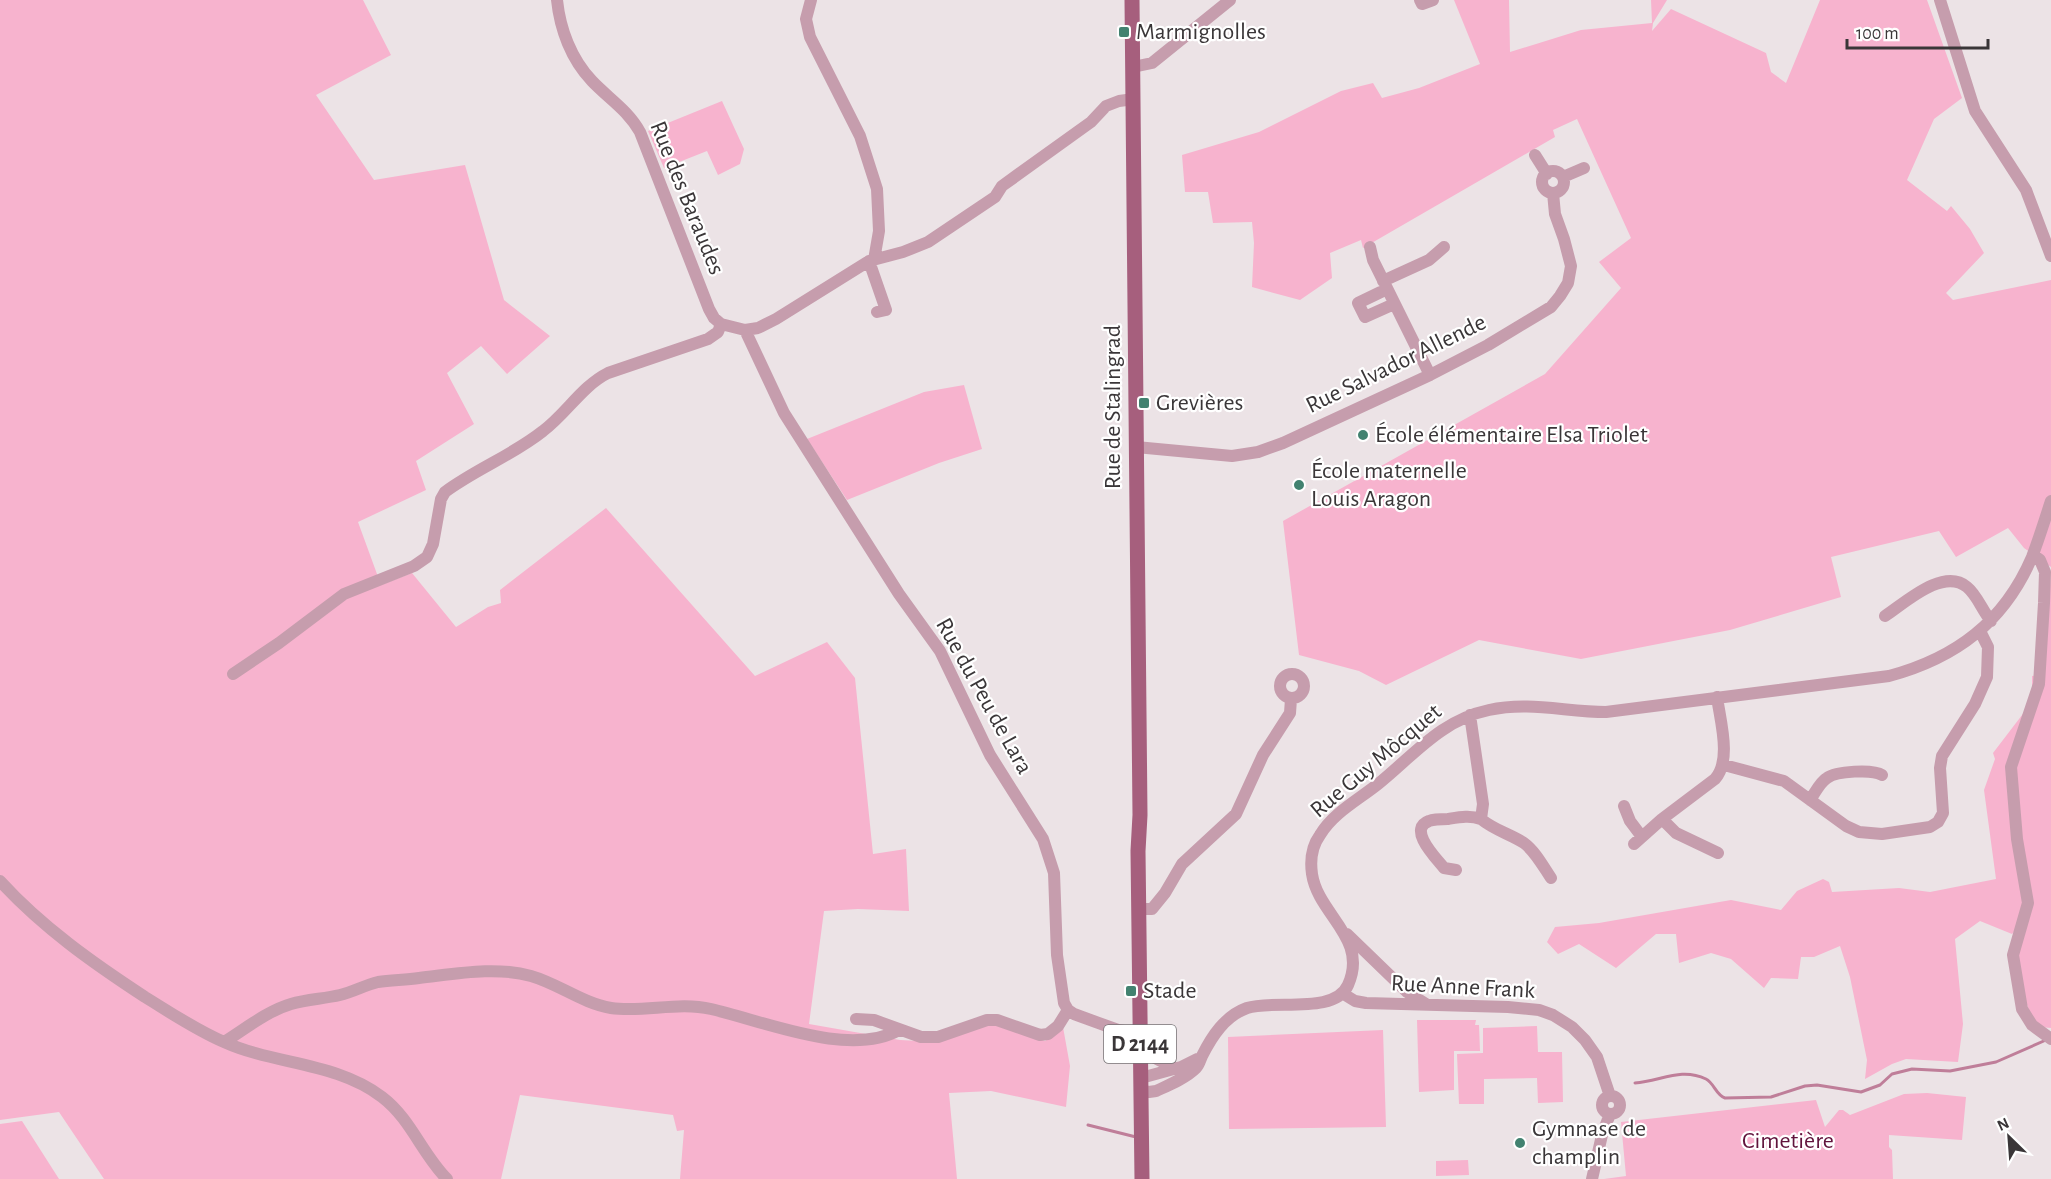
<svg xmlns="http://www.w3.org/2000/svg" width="2051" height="1179" viewBox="0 0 2051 1179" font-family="'Alegreya Sans',sans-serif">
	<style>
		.green { fill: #f7b3ce }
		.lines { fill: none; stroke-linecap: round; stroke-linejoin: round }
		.stream { stroke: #bf7e99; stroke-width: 3 }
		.minor { stroke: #c69dad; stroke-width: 12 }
		.major { stroke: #a65f7d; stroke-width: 15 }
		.poi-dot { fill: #428270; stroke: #fff; stroke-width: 2 }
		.labels { text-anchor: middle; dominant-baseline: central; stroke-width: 4.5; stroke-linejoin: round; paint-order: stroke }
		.shield { fill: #fff; stroke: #757274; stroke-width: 1.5 }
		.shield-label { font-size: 22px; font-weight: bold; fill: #3a3638 }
		.poi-label { font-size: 24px; fill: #3a3638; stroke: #fff; text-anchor: start }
		.street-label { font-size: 24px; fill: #3a3638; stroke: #fff }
		.park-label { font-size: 24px; fill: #61133c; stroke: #fff }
	</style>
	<rect width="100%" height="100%" fill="#ece3e6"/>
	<path class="green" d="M0,0h363l28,55 -75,40 58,85 91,-15 39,135 46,36 -43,38 -26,-28 -34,27 27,51 -58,37 10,29 -68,32 23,63 31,-12 44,54 32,-20 13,-4 -1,-13 106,-82 149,168 72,-34 28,36 18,176 33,-5 3,62 -51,-2 -34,2 -15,113 91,16 39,2 53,-18 53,17 18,-14 7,39 -4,41 -75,-16 -42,2 8,86h-277l4,-49 -7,1 -4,-16 -153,-20 -19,84h-397l-45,-67 -59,8z
		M1454,0h55l1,52 71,-22 71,-7 -1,-23h16l-14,23 -1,8 19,-22 95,44 5,19 15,11 34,-83h107l35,98 -28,21 -27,61 40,31 4,-5 19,23 14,24 -38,40 7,7 98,-20v287l-27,-19 -16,-20 -52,29 -17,-26 -108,26 10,40 -111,33 -149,29 -102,-19 -93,45 -27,-14 -60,-16 -16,-134 262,-147 76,-86 -22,-26 32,-24 -54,-119 -24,11 2,7 -192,111 -2,-8 -31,13 2,25 -32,22 -48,-13 2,-44 -2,-21 -39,1 -5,-31h-23l-3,-37 77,-23 82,-41 32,-8 9,15 37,-10 61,-24z
		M722,101l22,48 -4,15 -22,11 -11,-24 -43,17 -16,-37z
		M964,385l18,64 -43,14 -92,37 -40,-61 117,-47z
		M2051,573v455l-11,-1 -9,-10 -14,-44 1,-24 12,-34 -18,19 -32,-13 -25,18 8,85 -5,38 -52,-3 -14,5 -27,15 2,-19 -17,-83 -10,-31 -26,11h-13l-3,22 -27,-1 -7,10 -33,-29 -20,-6 -32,10 -3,-29h-20l-40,34 -37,-24 -21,10 -11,-12 8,-15 44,-4 132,-23 50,10 16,-19 26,-12 6,3 3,10 67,-4 31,4 66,-13 -12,-89 11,-31 -2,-6 39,-51v-26l11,-1z
		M1417,1020h59l-1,5h4l1,26h-26v39l-35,2z
		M1537,1026l1,26h24l1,50 -25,1 -1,-25 -53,1v25h-25l-2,-50 26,-1v-25z
		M1383,1030l3,97 -157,2 -1,-92z
		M1927,1093l39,4 -4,43 -73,-5v12l3,3 1,29h-289l22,-3 -5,-54 195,-22 9,27 14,-17h4l7,5 54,-21z
		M22,1121l37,58h-59v-55z
		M1468,1160l1,15 -33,1v-15z"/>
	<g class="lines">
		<path class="stream" d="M1635,1083c26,-2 46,-16 71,-4 8,4 10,16 19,19l46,-1 34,-11 12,-1 44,7 19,-7 12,-11 20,-5 38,2 46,-9 50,-22
			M1088,1125l48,12"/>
		<path class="minor" d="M557,0c3,29 14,59 35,81 16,17 36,29 48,51l69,177 5,9 7,6
			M811,0l-5,19 4,18 50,99 17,53 2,42 -5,29
			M1420,0l2,4 11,-4
			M1940,0l35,111 51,79 25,66
			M1133,67l19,-4 78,-63
			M1535,155l12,19
			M1542 182a11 11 0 1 1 22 0a11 11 0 1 1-22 0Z
			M1563,177l21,-9
			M1370,247l3,13 57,115
			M869,261l17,49 -9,2
			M1383,281l46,-21 15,-13
			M1387,289l-29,14 7,14 29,-13
			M745,330l39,83 115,181 41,57 50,104 53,84 11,34 3,82 7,48 4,7
			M1136,447l96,9 26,-4 25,-9 147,-68 58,-30 63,-38 9,-11 8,-13 3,-17 -7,-27 -9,-25 -2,-21
			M2033,555l7,5 5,12 -1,31 -5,81 -28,83 6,72 11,64 -15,52 9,54 10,16 19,14
			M1885,616c20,-13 58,-49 82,-29 10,8 15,23 24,34
			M1280 686a12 12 0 1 1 24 0a12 12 0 1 1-24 0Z
			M233,674l46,-31 65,-49 70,-28 13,-9 6,-13 8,-45 4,-7c31,-23 68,-37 98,-61 23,-17 39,-45 65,-58l100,-34 10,-7 3,-8 24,6 13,-2 18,-9 93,-58 34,-9 25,-10 67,-45 7,-11 89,-64 15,-16 13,-5 15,-2
			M1724,765l60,16 62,45 13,6 23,2 48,-7 8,-5 5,-9 -3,-45 2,-12 33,-52 12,-27 1,-30 -8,-16
			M1810,800c5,-7 10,-18 17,-22 9,-7 46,-9 55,-3
			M1624,806l6,15 12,16
			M1481,819c13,11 29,15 43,24 11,8 19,23 27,35
			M1662,819l14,14 42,20
			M1634,844l28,-25 53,-40c17,-19 5,-59 2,-82
			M1456,870l-12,-2c-8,-10 -37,-39 -15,-47 5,-2 13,-2 19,-2 12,-2 22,-4 33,0l2,-15 -13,-89
			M0,881c42,46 93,82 145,116 26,16 51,33 79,45 51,23 112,20 158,55 29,22 40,57 65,82
			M1138,909h14l13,-16 17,-29 54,-50 27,-59 27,-42 1,-14
			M1347,934l60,58 19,12
			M1342,993l13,8 11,2 142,4 31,3 14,5 19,12 13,13 12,17 13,39
			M856,1019l18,1 47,17h17l49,-17h10l43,15 8,-1 10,-8 10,-16 6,4 44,16 29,5
			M224,1042c21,-13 43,-31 67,-38 16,-5 32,-5 49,-9 13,-3 25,-10 38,-13 14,-2 28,-2 41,-4 36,-4 77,-12 112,-2 28,8 51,27 80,32 33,5 67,-7 100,1 53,12 138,49 188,21
			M1148,1048l7,10 19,10
			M1141,1078l40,-11 16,-8
			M1141,1090l8,2 7,-1c13,-6 30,-13 40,-23 3,-3 4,-7 6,-12 10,-20 23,-40 45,-48 27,-9 88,7 101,-23 21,-47 -30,-70 -36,-111 -2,-14 0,-28 8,-39 13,-22 38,-35 58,-51 36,-29 63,-64 111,-74 40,-9 77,2 117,2l283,-36c67,-18 115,-54 143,-119 7,-18 13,-38 19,-56
			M1602 1105a9 9 0 1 1 18 0a9 9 0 1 1-18 0Z
			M1592,1179l10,-44 8,-21"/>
		<path class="major" d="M1132,0l8,815 -2,36 4,328"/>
	</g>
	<g class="poi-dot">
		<rect x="1118" y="26" width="12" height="12" rx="3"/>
		<rect x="1138" y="397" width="12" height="12" rx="3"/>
		<circle cx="1363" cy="435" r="6"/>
		<circle cx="1299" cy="485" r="6"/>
		<rect x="1125" y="985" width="12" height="12" rx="3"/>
		<circle cx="1520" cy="1143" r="6"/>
	</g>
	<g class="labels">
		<rect class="shield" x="1104" y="1025" width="72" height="38" rx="4.5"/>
		<g class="shield-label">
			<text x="1140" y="1044">D 2144</text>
		</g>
		<g class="poi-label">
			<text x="1136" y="32">Marmignolles</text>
			<text x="1156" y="403">Grevières</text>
			<text x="1375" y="435">École élémentaire Elsa Triolet</text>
			<text x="1311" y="471">École maternelle<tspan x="1311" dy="28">Louis Aragon</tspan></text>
			<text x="1143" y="991">Stade</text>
			<text x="1532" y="1129">Gymnase de<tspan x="1532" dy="28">champlin</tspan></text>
		</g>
		<g class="street-label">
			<text transform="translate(687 198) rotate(68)">Rue des Baraudes</text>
			<text transform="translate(1396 364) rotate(-26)">Rue Salvador Allende</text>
			<text transform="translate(1113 407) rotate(-90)">Rue de Stalingrad</text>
			<text transform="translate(984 696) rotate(61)">Rue du Peu de Lara</text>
			<text transform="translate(1376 761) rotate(-40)">Rue Guy Môcquet</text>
			<text transform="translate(1463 987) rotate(3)">Rue Anne Frank</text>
		</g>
		<g class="park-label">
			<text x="1788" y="1141">Cimetière</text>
		</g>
	</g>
	<g transform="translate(2009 1137) rotate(335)" stroke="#ffffff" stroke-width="4.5" paint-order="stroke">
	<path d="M0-4.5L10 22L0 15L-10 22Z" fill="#3a3638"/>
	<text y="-9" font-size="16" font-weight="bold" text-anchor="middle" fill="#3a3638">N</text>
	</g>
	<path d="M1847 39v9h141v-9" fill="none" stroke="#3a3638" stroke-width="3"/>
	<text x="1856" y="39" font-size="18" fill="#3a3638" stroke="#ffffff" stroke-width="4.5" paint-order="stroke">100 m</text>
</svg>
